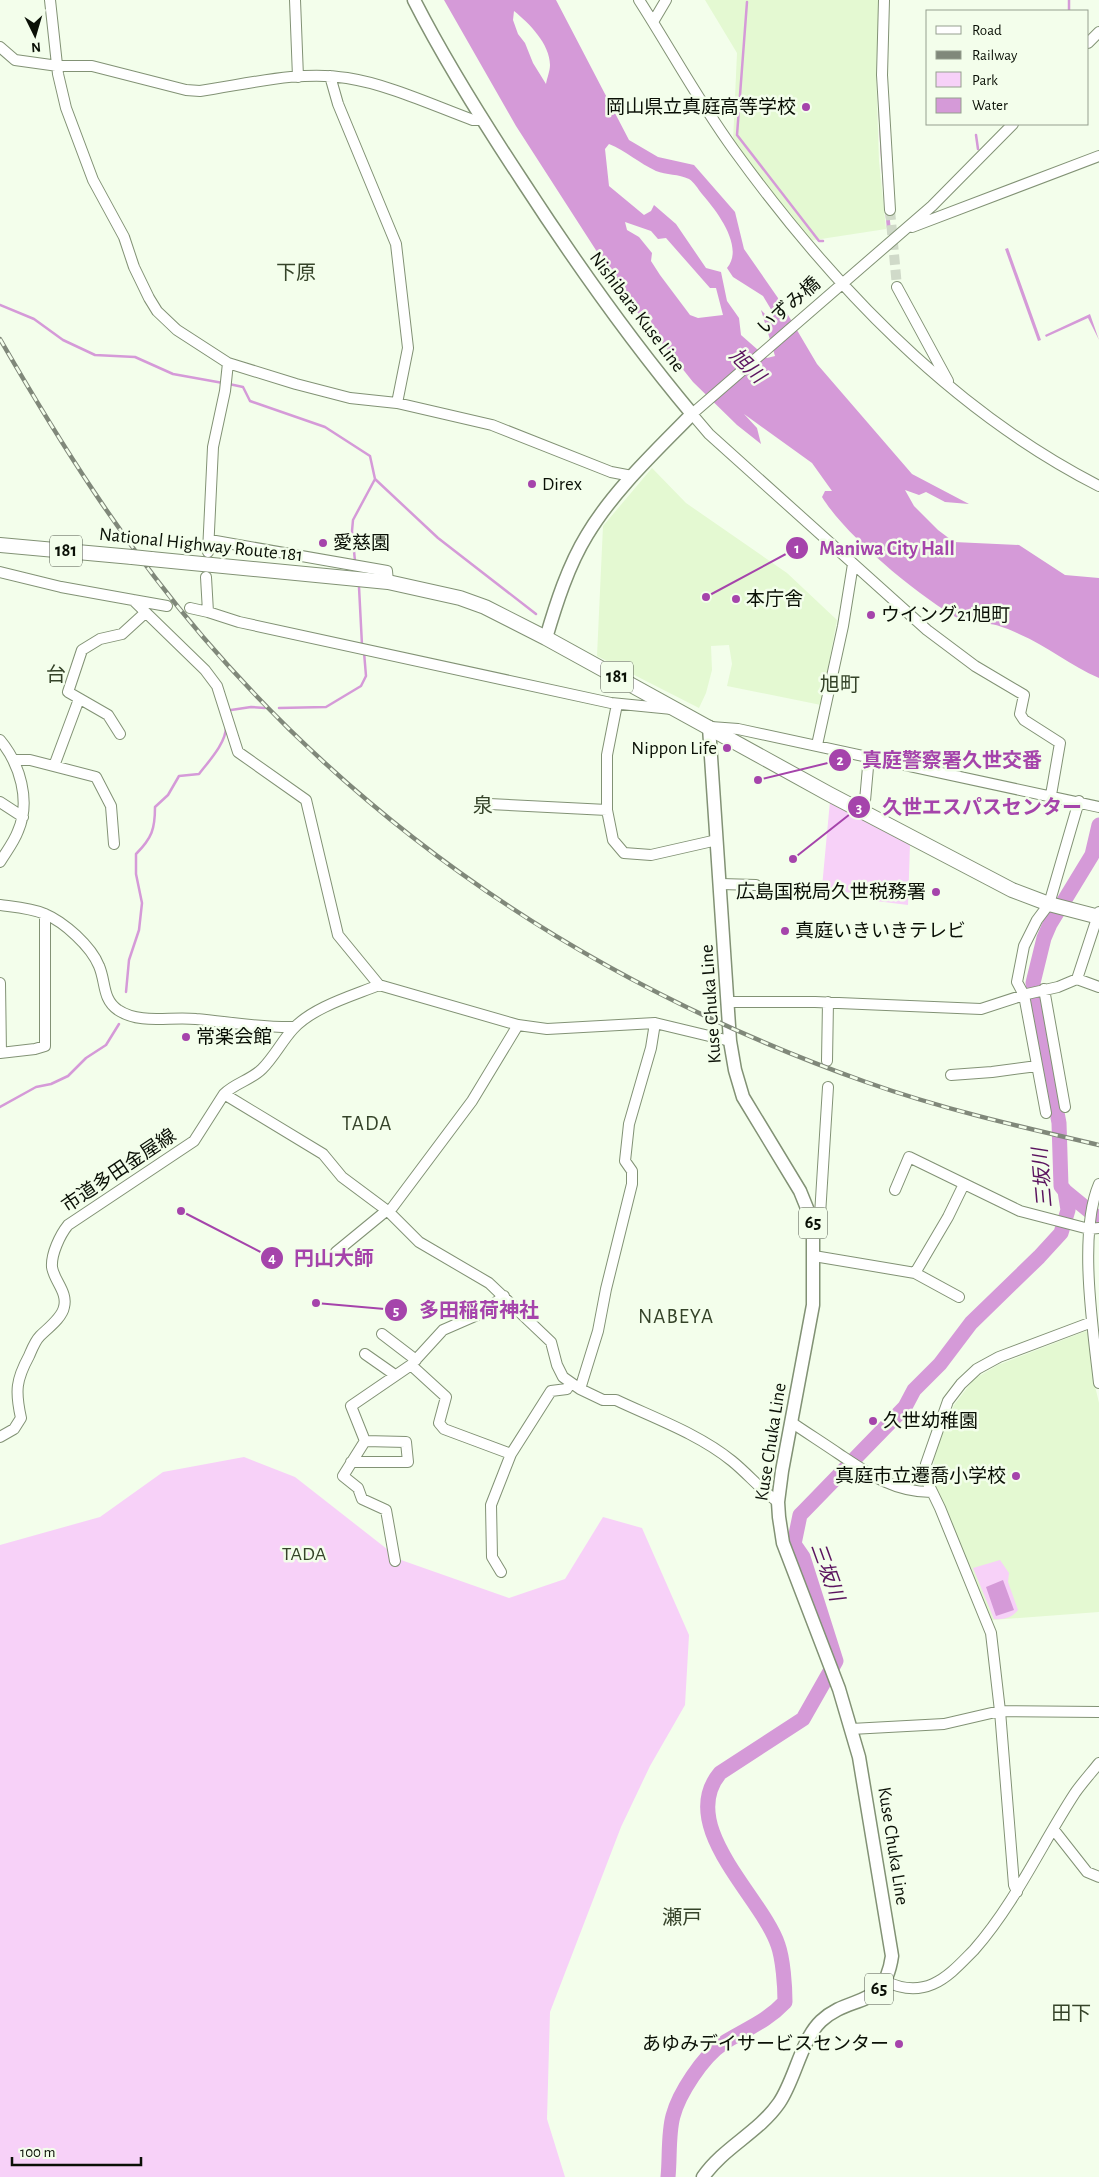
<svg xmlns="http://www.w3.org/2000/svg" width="1099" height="2177" viewBox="0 0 1099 2177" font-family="'Alegreya Sans','Noto Sans JP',sans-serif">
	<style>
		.built { fill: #e4f9d2 }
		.green { fill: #f7d1f8 }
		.water { fill: #d59ad8; fill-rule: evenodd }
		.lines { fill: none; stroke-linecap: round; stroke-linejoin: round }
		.stream { stroke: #d59ad8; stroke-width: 2.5 }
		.river { stroke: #d59ad8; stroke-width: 15 }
		.minor-tunnel { stroke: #d0dac9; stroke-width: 10; stroke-dasharray: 10 5; stroke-linecap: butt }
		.minor-casing { stroke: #829275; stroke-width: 12 }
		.major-casing { stroke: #829275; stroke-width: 15 }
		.highway-casing { stroke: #829275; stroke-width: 16 }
		.minor { stroke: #fff; stroke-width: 10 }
		.major { stroke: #fff; stroke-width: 12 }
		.highway { stroke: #fff; stroke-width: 14 }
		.rail-casing { stroke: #80887a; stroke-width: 4.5 }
		.rail { stroke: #f3feeb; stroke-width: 2.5; stroke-dasharray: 8; stroke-linecap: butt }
		.highway-bridge-casing { stroke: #829275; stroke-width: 16; stroke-linecap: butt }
		.highway-bridge { stroke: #fff; stroke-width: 14 }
		.poi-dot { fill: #a544ab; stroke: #f3feeb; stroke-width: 2 }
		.labels { text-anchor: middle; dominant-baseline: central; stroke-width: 5; stroke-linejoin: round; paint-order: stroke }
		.shield { fill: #f3feeb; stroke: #50574b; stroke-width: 1 }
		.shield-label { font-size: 18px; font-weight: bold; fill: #0a1006 }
		.poi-label { font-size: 19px; fill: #0a1006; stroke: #f3feeb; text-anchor: start }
		.street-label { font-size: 19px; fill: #0a1006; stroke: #f3feeb }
		.neighbourhood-label { font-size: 20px; fill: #354329; stroke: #f3feeb }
		.water-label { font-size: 20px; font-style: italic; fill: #5a135e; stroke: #f3feeb }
		.quarter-label { font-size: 21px; letter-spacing: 1px; fill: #354329; stroke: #f3feeb }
		.leader { fill: none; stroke: #a544ab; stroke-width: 2 }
		.callout-dot { fill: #a544ab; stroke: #f3feeb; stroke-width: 2 }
		.mark-label { font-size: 15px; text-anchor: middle; font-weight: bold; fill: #fff }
		.callout-label { font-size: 20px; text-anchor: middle; font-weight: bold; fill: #a544ab; stroke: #f3feeb; stroke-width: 5; stroke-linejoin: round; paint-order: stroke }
	</style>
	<rect width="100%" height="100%" fill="#f3feeb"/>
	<path class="built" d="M705,0h174l-3,72 3,89 7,68 -78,12 -75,-99 4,-89z
		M652,468l34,35 101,70 50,47 -16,85 -94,-19 5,-22 -3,-19 -18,1 1,24 -6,23 -7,15 -102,-52 6,-130z
		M1086,1331l3,2 4,44 6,26v209l-107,8 -7,-11 -52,-125 1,-25 6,-21 14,-33 20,-26 24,-14z"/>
	<path class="green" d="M830,801l80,43 -2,61 -32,-4 1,-7 -38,-2 -2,8 -16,-2z
		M244,1457l51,20 106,83 108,38 56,-19 38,-62 39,11 47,107 -4,70 -35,61 -29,61 -71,185 -3,107 18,58h-565v-632l100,-28 63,-45z
		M1000,1560l9,13 -1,9 10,28c-6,8 -15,10 -24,9l-21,-51z"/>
	<path class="water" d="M444,0h112l73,140 29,17 36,8 41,47 9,37 34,49 39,66 95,110 57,30 -24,-2 -19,-10 -7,3 -14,-5 9,16 24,24 16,12 65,3 46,30 34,3v100c-28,-12 -52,-32 -80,-44 -8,-4 -20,-9 -29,-10 -9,-2 -20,1 -29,-4 -42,-23 -115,-84 -139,-123l3,-6h7l-20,-28 -68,-49 13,14 4,16 -24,-19 -44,-43 -63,-79 -114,-177zM514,11c15,12 36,33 36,54 0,6 -3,13 -4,19l-13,-21 -8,-20 -7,-9 -5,-14zM609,144c17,7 30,19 47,27 10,4 23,3 33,8 5,3 9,10 13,15 14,16 43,53 25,74l6,9 30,19 9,15 -3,7 -8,-8 14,46 -8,2 -26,-23 -2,-17 -12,-17 -6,-29 -15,-4 -30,-44 -22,-19 -3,6 -7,4 -35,-29 -4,-37zM625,222l26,9 7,8 8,-1 44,50h6l7,27 -25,3 -8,-3 -30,-40 -9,-14 1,-8 -13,-16 -12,-7z
		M879,28l5,133 7,70 -4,-2c-7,-67 -11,-133 -8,-201z
		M1008,248l33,92 -3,1 -33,-92z
		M1090,314l9,26 -11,-22 -42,19 -1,-2z
		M1003,1580l11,30 -18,6 -10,-29z"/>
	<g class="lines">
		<path class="stream" d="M747,2l-10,133 82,106h4
			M1069,11v-11
			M976,135l2,14
			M0,305l34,14 29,21 32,15 40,2 38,17 50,9
			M229,384l14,3 7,14 75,26 45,29 5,23 -22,41 -1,11 3,30
			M375,479l63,59 98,76
			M359,587l3,58
			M279,708l47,-1 35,-21 5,-10 -2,-24
			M231,710l20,-3 14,1
			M126,992l3,-32 10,-30 3,-27 -6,-29v-20c16,-16 19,-25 19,-47l13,-12 11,-19 20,-2c10,-13 27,-31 27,-47
			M0,1107l36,-20 15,-3 17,-8 18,-18 20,-13 13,-21"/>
		<path class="river" d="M1065,1191l34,28
			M668,2177c2,-19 0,-43 5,-61 6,-23 30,-59 49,-72 23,-15 43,-21 63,-42 0,-16 -2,-43 -7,-57 -16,-48 -102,-119 -58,-172l83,-54 33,-58 -33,-104 -9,-13 6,-29 4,-4 101,-104 9,-17 26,-26 31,-41 68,-66 22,-24 7,-23 -3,-19 -4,-5 -2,-63 -26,-140 11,-45 6,-14 42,-69 7,-30"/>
		<path class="minor-tunnel" d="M890,210l7,77"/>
		<defs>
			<path id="minor" d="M50,0l8,74 8,34 27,72 31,57 10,30 15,31 8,13 20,19 51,33 68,21 54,14 47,5 95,22 119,47 21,4
				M295,0l3,77
				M639,0c32,50 60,102 95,150 97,134 216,260 365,336
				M884,0l-2,75 8,135
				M653,22l13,-22
				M1088,43l11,-11
				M0,47l15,13 43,6h34l94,24 14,1c48,-7 100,-21 147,-13 40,6 88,28 126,42h9
				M330,76l8,28 58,140 12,104 -11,55
				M1013,124l-81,82 -240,208 17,20 218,196 48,36 49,29 -4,19 4,6 36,23 -9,52
				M912,227l187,-71
				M897,287l51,94
				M210,540l177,31 1,11
				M208,552l5,-105 12,-56 3,-28
				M0,572l61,15 72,13 72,70 12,16 21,66 68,48 32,135 41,50 139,40 29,4 108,-6 75,18
				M206,577l2,35 31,10 372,81 61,6
				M133,600l34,6
				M190,608l18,4
				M617,704l-10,51v55l6,30 11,13 27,2 66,-15
				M711,727l27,2 361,78
				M120,734l-12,-19 -40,-23 14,-42 18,-11 22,-5 23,-21
				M0,740c20,24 31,61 18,91 -4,11 -12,21 -18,31
				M817,745l26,-119 10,-62
				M15,760h15l66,17 15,29 3,38
				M54,766l25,-67
				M0,802l23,15
				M489,804l118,6
				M864,812l5,-56
				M721,884l35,1
				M0,905c15,2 31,3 45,9 19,8 46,32 54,52 7,16 3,33 19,44 23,15 52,6 78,9 33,3 65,9 99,8
				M1077,979l22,-67
				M0,983l1,70
				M1044,989l21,118
				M729,1002h86l166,7 46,-15 31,-7 19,-8 22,8
				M0,1053l35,-4 10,-3v-132
				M827,1061l1,-59
				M951,1075l41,-3 45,-6
				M224,1094l99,60 19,23 47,35 30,30 70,41 62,59 6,23 6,12 17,12 23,11h13c38,18 83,34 116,61 16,13 29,29 46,41
				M1046,1113l-22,-118 -7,-13 7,-36 13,-26 12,-16 30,-103
				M1099,1184c-21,49 -6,145 0,199
				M895,1190l14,-33 111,54 69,18 10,-1
				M389,1212l83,-111 46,-76
				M813,1223l7,-8 8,-128
				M336,1252l50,-41
				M814,1256l101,17 44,24
				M915,1273l33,-56 16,-33
				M382,1334l34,26
				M365,1354l30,21
				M411,1365l35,32 -7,26 5,6 67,25
				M580,1389l18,-58 8,-42 26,-105v-13l-7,-10 4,-37 22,-76 4,-25
				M791,1422c16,11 32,21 48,32 30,20 55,38 92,38
				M0,1437l14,-8 7,-11c-6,-27 -5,-38 8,-62 3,-7 6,-15 11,-20 8,-8 22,-18 24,-29 4,-15 -10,-26 -12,-40 -1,-13 8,-32 16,-42l126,-84 30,-47c11,-11 27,-14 38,-25 12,-12 20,-28 31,-40 20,-22 59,-33 86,-44
				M351,1462h57l-2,-20 -41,-1
				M395,1561l-9,-51 -24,-11 -4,-11 -15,-12 22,-35 -14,-35 60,-41 32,-35 39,-17 22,-17
				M501,1572l-9,-15 -1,-52 20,-51 40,-63 16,-2 3,-7
				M851,1729l93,-5 56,-13 99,1
				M1054,1830l33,42 12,5
				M1017,1892l-3,-7 -14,-174 -9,-78 -51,-125 -14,-29v-15l22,-63 13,-17 16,-15 22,-12 93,-35
				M885,1981c16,8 32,10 48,3 16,-7 29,-22 41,-34 42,-48 67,-105 101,-157 7,-10 16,-20 24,-30"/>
			<path id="major" d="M414,0c32,63 70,123 109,182 52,80 107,158 169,232 -37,38 -78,76 -105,121 -19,31 -31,69 -41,103
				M703,2177c21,-30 55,-44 76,-74 16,-23 22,-63 42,-82 30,-28 63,-10 71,-65l-33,-199 -20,-68 -56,-146 -4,-26 -1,-15 4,-31 31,-166v-82l-13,-32 -57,-94 -8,-27 -5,-29 -21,-314"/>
			<path id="highway" d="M0,545l132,12
				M151,559l237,23 72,16 25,9 61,31 283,156 183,96 37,14 50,13"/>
		</defs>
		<use href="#minor" class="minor-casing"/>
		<use href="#major" class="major-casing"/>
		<use href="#highway" class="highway-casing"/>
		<use href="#minor" class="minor"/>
		<use href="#major" class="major"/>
		<use href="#highway" class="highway"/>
		<defs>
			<path id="rail" d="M0,339c60,104 125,207 203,298 180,210 404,353 663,445 76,27 155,45 233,63"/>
		</defs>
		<use href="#rail" class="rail-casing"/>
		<use href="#rail" class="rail"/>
		<defs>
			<path id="highway-bridge" d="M132,557l19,2"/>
		</defs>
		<use href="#highway-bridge" class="highway-bridge-casing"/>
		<use href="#highway-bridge" class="highway-bridge"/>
	</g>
	<g class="poi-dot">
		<circle cx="806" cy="107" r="5"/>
		<circle cx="532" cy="484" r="5"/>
		<circle cx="323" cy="543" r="5"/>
		<circle cx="736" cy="599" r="5"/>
		<circle cx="871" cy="615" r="5"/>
		<circle cx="727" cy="748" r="5"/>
		<circle cx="936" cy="892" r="5"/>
		<circle cx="785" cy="931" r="5"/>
		<circle cx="186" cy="1037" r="5"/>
		<circle cx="873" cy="1421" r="5"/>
		<circle cx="1016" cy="1476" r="5"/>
		<circle cx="899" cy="2044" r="5"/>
	</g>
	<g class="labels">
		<g class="shield">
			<rect x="50" y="535.5" width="32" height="31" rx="4"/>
			<rect x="601" y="661.5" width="32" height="31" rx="4"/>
			<rect x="799" y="1207.5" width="28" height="31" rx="4"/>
			<rect x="865" y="1973.5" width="28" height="31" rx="4"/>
		</g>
		<g class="shield-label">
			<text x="66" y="551">181</text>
			<text x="617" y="677">181</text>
			<text x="813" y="1223">65</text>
			<text x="879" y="1989">65</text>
		</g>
		<g class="poi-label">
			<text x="796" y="107" text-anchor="end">岡山県立真庭高等学校</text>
			<text x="542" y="484">Direx</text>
			<text x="333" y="543">愛慈園</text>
			<text x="746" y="599">本庁舎</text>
			<text x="881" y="615">ウイング21旭町</text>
			<text x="717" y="748" text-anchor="end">Nippon Life</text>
			<text x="926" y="892" text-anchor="end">広島国税局久世税務署</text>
			<text x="795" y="931">真庭いきいきテレビ</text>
			<text x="196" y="1037">常楽会館</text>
			<text x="883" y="1421">久世幼稚園</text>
			<text x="1006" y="1476" text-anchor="end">真庭市立遷喬小学校</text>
			<text x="889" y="2044" text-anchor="end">あゆみデイサービスセンター</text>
		</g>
		<g class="street-label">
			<text transform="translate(789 306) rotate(-41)">いずみ橋</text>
			<text transform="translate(637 312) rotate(53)">Nishibara Kuse Line</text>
			<text transform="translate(201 545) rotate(6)">National Highway Route 181</text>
			<text transform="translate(711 1004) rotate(-94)">Kuse Chuka Line</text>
			<text transform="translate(119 1171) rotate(-34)">市道多田金屋線</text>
			<text transform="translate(771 1442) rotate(-81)">Kuse Chuka Line</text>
			<text transform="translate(893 1846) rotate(81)">Kuse Chuka Line</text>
		</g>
		<g class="neighbourhood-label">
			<text x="296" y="273">下原</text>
			<text x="56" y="675">台</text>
			<text x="840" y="685">旭町</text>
			<text x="483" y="806">泉</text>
			<text x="304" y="1554">TADA</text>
			<text x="682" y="1918">瀬戸</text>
			<text x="1071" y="2014">田下</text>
		</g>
		<g class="water-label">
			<text transform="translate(747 366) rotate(44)">旭川</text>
			<text transform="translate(1043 1178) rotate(-95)">三坂川</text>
			<text transform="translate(827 1572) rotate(70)">三坂川</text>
		</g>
		<g class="quarter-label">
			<text x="367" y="1123">TADA</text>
			<text x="676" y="1316">NABEYA</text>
		</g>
	</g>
	<path class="leader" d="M706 597L797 548M758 780L840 760M793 859L859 807M181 1211L272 1258M316 1303L396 1310"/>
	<g class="callout-dot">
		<circle cx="706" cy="597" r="5"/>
		<circle cx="758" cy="780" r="5"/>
		<circle cx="793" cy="859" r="5"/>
		<circle cx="181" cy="1211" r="5"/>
		<circle cx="316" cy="1303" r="5"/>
		<circle cx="797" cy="548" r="12"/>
		<circle cx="840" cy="760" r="12"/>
		<circle cx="859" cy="807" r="12"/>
		<circle cx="272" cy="1258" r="12"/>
		<circle cx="396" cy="1310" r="12"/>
	</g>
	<g class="mark-label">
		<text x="797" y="553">1</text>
		<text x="840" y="765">2</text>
		<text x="859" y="813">3</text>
		<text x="272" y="1263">4</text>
		<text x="396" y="1316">5</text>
	</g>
	<g class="callout-label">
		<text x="887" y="555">Maniwa City Hall</text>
		<text x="952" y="767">真庭警察署久世交番</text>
		<text x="982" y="814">久世エスパスセンター</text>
		<text x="334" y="1265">円山大師</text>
		<text x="479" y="1317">多田稲荷神社</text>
	</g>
	<rect x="926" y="10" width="162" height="115" fill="#f3feeb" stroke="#969f8f"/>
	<rect x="936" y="26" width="25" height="8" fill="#ffffff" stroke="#969f8f"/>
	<text x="972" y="35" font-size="15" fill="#0a1006">Road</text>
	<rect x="936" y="51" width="25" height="8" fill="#80887a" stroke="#969f8f"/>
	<text x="972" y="60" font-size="15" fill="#0a1006">Railway</text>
	<rect x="936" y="72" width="25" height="15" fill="#f7d1f8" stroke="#969f8f"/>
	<text x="972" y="85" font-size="15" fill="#0a1006">Park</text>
	<rect x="936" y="98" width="25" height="15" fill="#d59ad8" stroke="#969f8f"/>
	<text x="972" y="110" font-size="15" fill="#0a1006">Water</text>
	<g transform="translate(35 35) rotate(175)" stroke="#f3feeb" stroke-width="4" paint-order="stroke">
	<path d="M0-4L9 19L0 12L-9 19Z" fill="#0a1006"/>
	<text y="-8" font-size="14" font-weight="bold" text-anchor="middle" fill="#0a1006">N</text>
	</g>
	<path d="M12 2157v8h129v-8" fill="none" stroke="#0a1006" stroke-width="2.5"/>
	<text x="20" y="2157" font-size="15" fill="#0a1006" stroke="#f3feeb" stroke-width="4" paint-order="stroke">100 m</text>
</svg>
